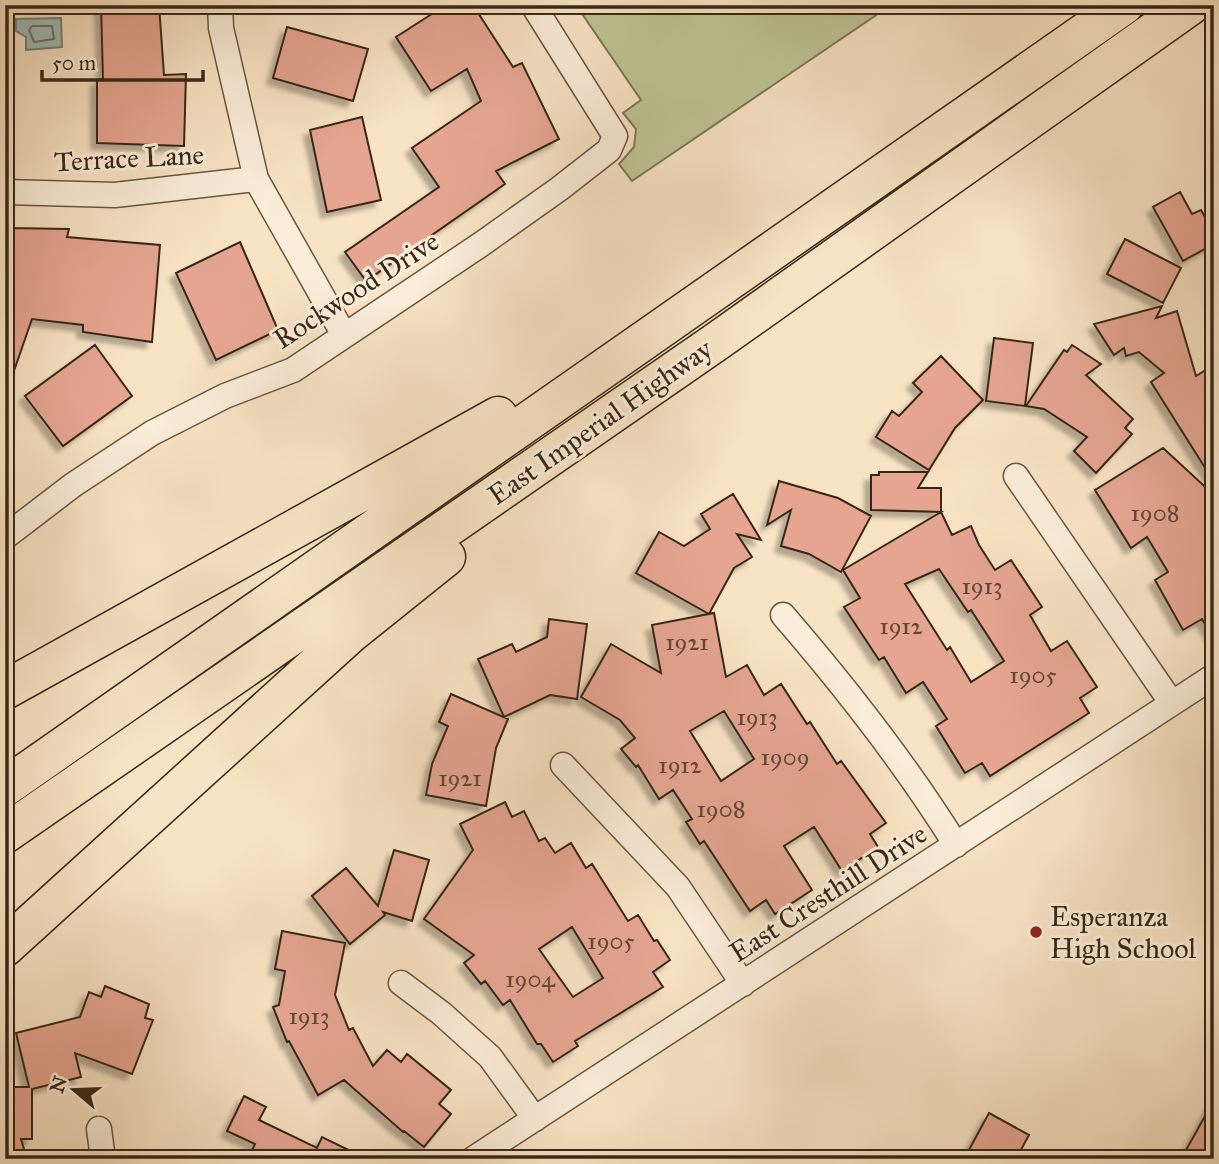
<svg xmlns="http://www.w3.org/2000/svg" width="1219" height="1164" viewBox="0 0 1219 1164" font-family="'IM FELL Great Primer',serif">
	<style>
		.green { fill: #bec394; stroke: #7b7656; stroke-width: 2 }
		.water { fill: #9ebdb9; stroke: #758178; stroke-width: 2 }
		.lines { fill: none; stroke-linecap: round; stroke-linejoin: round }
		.shore { stroke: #6b7268; stroke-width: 2 }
		.building { fill: #e5a591; stroke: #382817; stroke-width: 2; fill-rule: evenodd; filter: url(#shadow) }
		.minor-casing { stroke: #685742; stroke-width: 27 }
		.motorway-casing { stroke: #382817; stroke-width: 41 }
		.minor { stroke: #faedd9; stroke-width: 24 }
		.motorway { stroke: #f8e3c4; stroke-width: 38 }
		.poi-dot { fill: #8f2418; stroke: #faedd9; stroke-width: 2.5 }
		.labels { text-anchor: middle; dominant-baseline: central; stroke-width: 6; stroke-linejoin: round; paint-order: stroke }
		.number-label { font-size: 24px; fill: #634736 }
		.street-label { font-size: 28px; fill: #382817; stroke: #faedd9 }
		.poi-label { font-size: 28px; fill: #382817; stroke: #faedd9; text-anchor: start }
	</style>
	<defs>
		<filter id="shadow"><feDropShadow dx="-6" dy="6" stdDeviation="2" flood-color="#0004"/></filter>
	</defs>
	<rect width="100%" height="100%" fill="#f8e3c4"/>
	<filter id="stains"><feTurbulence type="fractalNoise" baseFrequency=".00286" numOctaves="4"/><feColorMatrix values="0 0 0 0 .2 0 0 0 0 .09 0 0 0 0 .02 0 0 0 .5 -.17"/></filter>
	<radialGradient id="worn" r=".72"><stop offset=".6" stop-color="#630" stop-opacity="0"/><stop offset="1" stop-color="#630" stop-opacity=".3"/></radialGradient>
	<path class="green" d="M576,5h315l-259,176 -13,-17 15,-17 2,-18 -13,-16 18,-13z"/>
	<path class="water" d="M61,18l1,29 -36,3v-13l-10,-6v-12z"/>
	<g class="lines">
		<path class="shore" d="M32,26h20l2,13 -20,3 -5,-12z"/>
	</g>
	<path class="building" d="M101,5h58l5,70 22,-1 -2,72 -87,-3v-63l6,-1z
		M446,5h27l40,62 9,-4 37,76 -63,32 9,13 -139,97 -21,-29 94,-65 -27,-39 69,-47 -14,-32 -36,22 -35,-54z
		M287,27l81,22 -15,52 -80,-23z
		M362,117l19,83 -54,12 -17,-82z
		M1180,192l12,22 9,-4 13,23v11l-31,17 -30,-54z
		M8,228l61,1 -2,8 93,8 -8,97 -69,-10v-7l-51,-6 -24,69 -3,-1v-146z
		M1125,239l56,29 -18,35 -56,-29z
		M240,242l38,88 -62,30 -40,-87z
		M1162,306l-6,12 21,-7 19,65 18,-11v117l-63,-100 13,-9 -25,-21 -13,4 -2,-8 -10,7 -20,-31z
		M994,338l39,5 -8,63 -39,-5z
		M95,345l37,51 -69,50 -38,-50z
		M1072,345l29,19 -15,11 47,44 -8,9 7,6 -36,39 -22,-22 13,-14 -43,-28 -18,-3 38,-56 3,2z
		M941,356l42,44 -28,28 -26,42 -53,-33 16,-26 7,5 23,-24 -9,-9z
		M1163,448l51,47v144l-12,-20 -19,11 -28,-50 13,-8 -21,-35 -16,11 -36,-58z
		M879,472h49l-10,16h23v24l11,23 19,-9 8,19 16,25 16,-10 31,47 -12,8 21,36 16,-10 30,46 -17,11 9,15 -99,63 -8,-13 -17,10 -29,-47 11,-7 -24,-37 -17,11 -22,-36 -5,3 -35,-53 16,-9 -17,-28 98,-58 -70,-2v-35h8zM939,569l29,43 3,-2 33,51 -33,21 -21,-35 -3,3 -42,-66z
		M779,481l59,17 33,18 -30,56 -32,-18 -28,-8 10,-36 -24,15z
		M733,494l28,46 -24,-6 15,23 -18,11 -25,46 -73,-41 23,-41 25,14 26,-17 -9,-15z
		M714,613l12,64 21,-12 17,30 17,-11 26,40 3,-2 27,42 4,-3 45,62 -16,11 8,13 -36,24 -28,-44 -30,19 28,44 -37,24 -9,-14 -16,11 -46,-70 -4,3 -14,-22 6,-3 -19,-29 -14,9 -21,-34 -2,2 -15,-18 14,-11 -15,-18 -39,-23 30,-53 50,29 -9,-48zM724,711l30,48 -33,22 -31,-50z
		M549,619l38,5 -10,75 -27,-4 -46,22 -26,-58 34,-15 4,8 31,-15z
		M451,694l57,25 -12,29 -10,58 -60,-11 6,-31 16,-38 -9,-4z
		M505,802l7,15 12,-6 15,30 6,-3 10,15 16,-10 15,25 6,-4 36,57 10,-6 16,26 3,-1 13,20 -17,12 10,15 -88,54 3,5 -25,16 -12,-18h-4l-27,-44 -7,5 -18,-24 -4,3 -17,-21 10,-8 -50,-36 49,-69 -13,-26zM572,927l31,51 -30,19 -34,-48z
		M394,850l35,10 -17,61 -29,-9 2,3 -35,29 -38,-48 34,-28 32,38z
		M282,931l63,12 -10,52 14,35 4,-2 20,38 14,-16 14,12 6,-8 44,36 -12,14 12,10 -27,33 -20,-16 -1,1 -59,-52 -26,15 -29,-54 -2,1 -14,-35 6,-2 6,-34 -10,-2z
		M105,986l44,18 -4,14 8,2 -21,54 -57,-21 6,24 -49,12v50h-11l6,20h-22v-72h24l-13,-54 64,-16 9,-25 12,5z
		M244,1096l22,11 -7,13 58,28 5,-11 45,22h-119l7,-15 -28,-13z
		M1214,1100v59h-33z
		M989,1113l40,22 -13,24h-52z"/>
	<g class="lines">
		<defs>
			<path id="minor" d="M220,5l1,23 35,151 88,156
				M5,192l110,3 141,-16
				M1016,476l155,226
				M5,537l68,-52 79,-52 73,-37 68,-26 187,-125 79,-56 50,-39 6,-14 -82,-131
				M783,615c63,73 122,148 173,230
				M563,765l115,122 65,97
				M401,983l40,30 49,44 45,62
				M99,1129l4,30
				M473,1159l741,-483"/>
			<path id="motorway" d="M5,690l493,-274
				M5,787l1119,-782
				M5,834l711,-492 475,-337
				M5,947l345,-313 96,-77"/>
		</defs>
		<use href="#minor" class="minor-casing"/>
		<use href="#motorway" class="motorway-casing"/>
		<use href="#minor" class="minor"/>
		<use href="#motorway" class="motorway"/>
	</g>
	<circle class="poi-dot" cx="1036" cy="932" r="7"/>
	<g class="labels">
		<g class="number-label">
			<text x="1155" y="513">1908</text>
			<text x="982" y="586">1913</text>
			<text x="901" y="626">1912</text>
			<text x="687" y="642">1921</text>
			<text x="1033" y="675">1905</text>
			<text x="757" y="717">1913</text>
			<text x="785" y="757">1909</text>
			<text x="680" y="765">1912</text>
			<text x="460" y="778">1921</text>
			<text x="721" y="809">1908</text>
			<text x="611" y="941">1905</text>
			<text x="530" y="979">1904</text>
			<text x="309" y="1016">1913</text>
		</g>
		<g class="street-label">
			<text transform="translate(129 158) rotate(-3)">Terrace Lane</text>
			<text transform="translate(356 290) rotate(-33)">Rockwood Drive</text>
			<text transform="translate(600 422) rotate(-35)">East Imperial Highway</text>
			<text transform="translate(828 893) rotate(-33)">East Cresthill Drive</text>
		</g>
		<g class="poi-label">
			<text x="1050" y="916">Esperanza<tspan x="1050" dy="32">High School</tspan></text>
		</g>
	</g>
	<rect width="1219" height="1164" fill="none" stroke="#f8e3c4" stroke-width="28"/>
	<rect x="7" y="7" width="1205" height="1150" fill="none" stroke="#382817" stroke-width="3.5"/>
	<rect x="14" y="14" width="1191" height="1136" fill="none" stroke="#382817" stroke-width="2"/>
	<g transform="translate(74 1090) rotate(289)" stroke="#faedd9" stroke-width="5" paint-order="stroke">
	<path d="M0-5L12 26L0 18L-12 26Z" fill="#382817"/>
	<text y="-10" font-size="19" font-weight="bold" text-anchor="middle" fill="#382817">N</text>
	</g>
	<path d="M42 70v10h161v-10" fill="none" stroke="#382817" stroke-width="3.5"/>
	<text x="52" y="70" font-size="21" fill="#382817" stroke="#faedd9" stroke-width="5" paint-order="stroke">50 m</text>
	<rect width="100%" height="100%" filter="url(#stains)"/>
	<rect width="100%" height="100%" fill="url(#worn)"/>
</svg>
